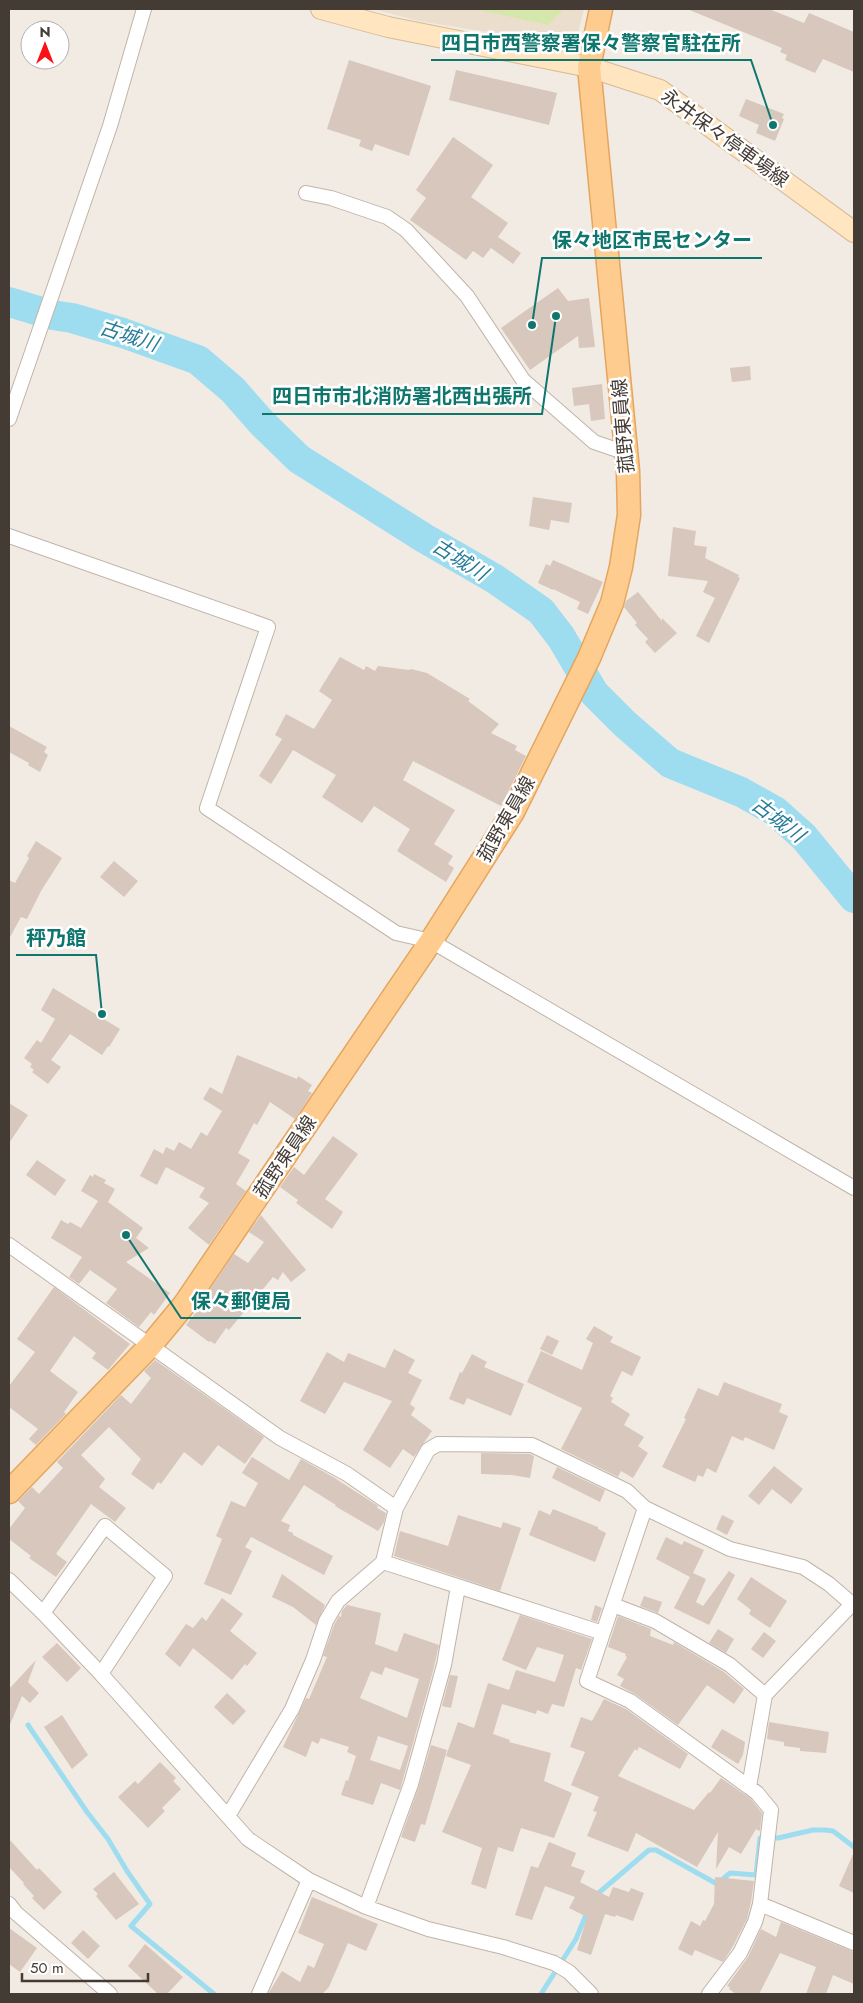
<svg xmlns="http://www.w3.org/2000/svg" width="863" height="2003" viewBox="0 0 863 2003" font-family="Jost,'Noto Sans JP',sans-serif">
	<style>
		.education { fill: #ebdecd }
		.green { fill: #d6e7ab }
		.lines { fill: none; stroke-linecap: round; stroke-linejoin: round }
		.stream { stroke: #9eddf0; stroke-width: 5 }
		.river { stroke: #9eddf0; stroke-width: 30 }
		.building { fill: #d7c7bc; fill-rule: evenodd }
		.minor-casing { stroke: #c0b4a9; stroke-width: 16 }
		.secondary-casing { stroke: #d6ba94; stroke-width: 22 }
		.primary-casing { stroke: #e4a65f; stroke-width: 25 }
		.minor { stroke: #fff; stroke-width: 14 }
		.secondary { stroke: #ffe5c0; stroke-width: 20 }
		.primary { stroke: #ffcc8f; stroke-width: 22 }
		.labels { text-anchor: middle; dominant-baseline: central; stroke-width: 5; stroke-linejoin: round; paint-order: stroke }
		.street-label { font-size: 19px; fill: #443b34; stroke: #fff }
		.water-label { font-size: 20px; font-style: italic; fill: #287c98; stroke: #fff }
		.leader { fill: none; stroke: #0f766e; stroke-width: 2 }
		.callout-dot { fill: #0f766e; stroke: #fff; stroke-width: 2 }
		.callout-label { font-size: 20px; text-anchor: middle; font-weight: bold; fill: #0f766e; stroke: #fff; stroke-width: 5; stroke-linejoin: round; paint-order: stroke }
	</style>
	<rect width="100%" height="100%" fill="#f2ebe3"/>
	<path class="education" d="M373,9h211l-6,24 -13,11 -147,-23z"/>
	<path class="green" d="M474,9h90l-16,16z"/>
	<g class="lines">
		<path class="stream" d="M28,1725l59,87 21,27 19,32 23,33 -19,22 83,68
			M595,1896l54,-46h7l61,34 13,-11 26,2 4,-37h18l35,-8h12l8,1 21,16
			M541,1994l35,-55 12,-29"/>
		<path class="river" d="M9,302l43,13 20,3 51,15 75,27 35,30 29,33 37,36 125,79 71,41 46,32 20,26 33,56 31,31 45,39 71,29 34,19 29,26 50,61"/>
	</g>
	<path class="building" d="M687,9h82l35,14 5,-10 45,19v40l-31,-13 -8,14 -30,-13 2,-5 -7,-3 2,-4z
		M349,60l82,26 -22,70 -34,-12 -3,7 -13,-5 2,-6 -34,-11z
		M456,70l101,23 -8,32 -100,-25z
		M746,99l38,15 -2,4 2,1 -9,22 -19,-8 3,-8 -20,-9z
		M453,137l40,28 -22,32 37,26 -10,14 23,16 -8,11 -22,-16 -8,10 -10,-7 -7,9 -56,-40 16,-22 -10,-8z
		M558,288l10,13 21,-3 6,49 -16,1 -1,-12 -48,34 -29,-42z
		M750,366l1,14 -19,2 -2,-14z
		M602,384l3,35 -14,2 -2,-17 -15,2 -2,-18z
		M533,497l39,6 -3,20 -18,-3 -2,10 -20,-4z
		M673,527l23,4 -2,14 13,2 -2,11 34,17 -1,2 2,1 -31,65 -13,-7 19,-38 -12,-6 5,-11 -40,-5z
		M553,560l50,22 -15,32 -11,-5 3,-7 -27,-13v1l-15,-7 8,-19 4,2z
		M638,592l24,29v-3l15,15 -22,20 -10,-11 3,-3 -13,-14 2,-2 -13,-16 2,-6z
		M340,657l24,13 2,-4 9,5 3,-5 31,4 2,-1 16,4 43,26 -2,2 31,23 -8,9 26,13 -2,4 11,6 -25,50 -88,-45 -10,19 52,30 -21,34 19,12 -5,8 6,4 -8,14 -49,-31 13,-22 -36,-23 -12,17 -40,-26 14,-22 -43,-25 -22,34 -12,-8 23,-37 -7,-4 11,-21 28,15 18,-29 -13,-9z
		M9,726l38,21 -3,5 4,3 -8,17 -12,-7 1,-2 -20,-11z
		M36,841l26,17 -21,33 -14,28 -6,-2 -12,22v-59l6,3 14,-25 -2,-2z
		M114,861l24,20 -14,16 -24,-20z
		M53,988l67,41 -11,18 -1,-1 -6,9 -32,-21 -19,26 10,7 -13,17 -16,-12 2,-2 -4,-3 2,-3 -8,-6 13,-18 4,3 14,-24 -14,-9z
		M237,1055l60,24 1,-3 14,9 -4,6 4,2 -17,26 -25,-17 -13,23 -3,-2 -16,30 12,7 -14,24 10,7 -37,54 -21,-17 21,-25 -10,-6 6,-9 -39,-21 -9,18 -17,-9 14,-27 9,5 3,-7 8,4 5,-9 12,7 10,-17 6,4 15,-25 -19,-12 7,-12 12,7z
		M9,1103l19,12 -19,28z
		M333,1136l25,18 -33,45 18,13 -11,17 -36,-26 2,-3 -18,-13 14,-20 10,8z
		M37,1160l29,20 -11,16 -29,-21z
		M94,1174l12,6 -2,3 11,6 -7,13 35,26 -7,10 13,10 -23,14 44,31 -16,22 -3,-3 -12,15 -33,-24 11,-14 -27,-19 -11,14 -10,-7 13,-20 -31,-19 10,-18 7,4 2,-2 11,6 17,-27 -17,-10 9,-16 3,2z
		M261,1215l45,55 -15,12 -8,-10 -5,8 -5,-3 -44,53 -3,-2 -11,16 -5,-3 -1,1 -23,-17 18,-23 -2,-1 32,-47 14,9 16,-21 -15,-10z
		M54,1287l76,57 -22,26 -16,-12 4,-5 -22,-17 -24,35 28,21 -14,20 2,2 -30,31 -7,-6 9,-10 -29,-22v-21l26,-34 -18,-13z
		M594,1326l19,11 -3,5 31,15 -9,19 -10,-5 -12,25 3,2 -2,4 19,12 -6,11 20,12 -6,9 10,7 -15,25 -12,-7 -3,6 -57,-28 21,-41 -55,-26 14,-31 41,19 11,-27 -7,-4z
		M547,1335l12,6 -7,14 -12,-6z
		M394,1349l21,11 -7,13 14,7 -12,24 5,4 -4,7 21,16 -18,26 -11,-8 -13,19 -27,-18 29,-49 -48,-19 -19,32 -25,-13 27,-49 17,10 4,-9 37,15z
		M472,1354l15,8 -3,5 40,17 -13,32 -44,-18 -3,7 -15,-6 11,-27 2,1z
		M155,1360l109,77 -19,27 -27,-19 -16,21 -18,-14 -23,32 -3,-2 -5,8 -22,-16 10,-15 -32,-32 -28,28 24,24 -6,8 27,21 -11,14 -24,-18 -35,50 11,8 -11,15 -27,-19 2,-2 -22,-17v-10l16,-21 -7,-7 14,-14 7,7 24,-26 -6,-6 64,-67 10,9 20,-26 -7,-7z
		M724,1382l58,22 -3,8 9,4 -14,34 -29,-13 -2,4 -11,-5 -16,37 -9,-5 -4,9 -5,-2 -3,7 -33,-15 24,-48 -2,-1 14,-30 20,8z
		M481,1453l49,1 4,2 -4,22 -18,-3 -31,-1z
		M252,1457l37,23 12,-21 32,18 45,29 -1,2 9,5 -2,9 -6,9 -43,-25 1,-1 -32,-20 -23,36 9,4 -2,6 5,2v2l40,21 -9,19 -73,-38 -6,10 7,4 -21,44 -27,-11 18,-45 -6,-3 15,-35 14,6 13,-24 -16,-10z
		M774,1466l29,23 -12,15 -19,-15 -13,16 -11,-9z
		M557,1467l48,23 -5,12 -48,-24z
		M553,1509l45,18v2l8,4 -11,29 -66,-27 10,-25 11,5z
		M458,1515l43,13 2,-6 18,6 -21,63 -106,-35 6,-25 48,15z
		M722,1515l12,6 -7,14 -11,-6z
		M666,1537l16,8 2,-4 20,9 -11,23 13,6 -10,23 7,4 26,-35 6,4 -26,50 -35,-17 16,-31 -34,-18z
		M282,1574l43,31 -9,20 -23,-18 -21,-10z
		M751,1577l36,24 -17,27 -21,-14 2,-4 -14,-11z
		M644,1596l18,6 -4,11 -18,-7z
		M222,1598l21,16 -13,17 27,22 -10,13 -2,-2 -13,16 -39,-32 -13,19 -15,-13 21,-30 7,4 9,-11 4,4z
		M347,1605l34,8 -6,31 22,8 7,-19 35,12 -6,26 -33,119 -19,-7 -8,22 -32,-10 5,-15 2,1 8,-25 -9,-4 2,-5 -28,-9 -3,6 -6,-3 -6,16 -23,-10 23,-49 3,1 18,-42 -4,-1 11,-31 5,-9 2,1 1,-6zM385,1667l34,12 -12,39 -47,-20 11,-27 11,4zM378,1736l30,10 -8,24 -30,-10z
		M595,1605l7,3 -5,14 -6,-2z
		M520,1615l72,24 -11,31 -5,-2 -12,39 -12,-3 -4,10 -11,-4 -1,4 -34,-10 -9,30 17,6 -1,2 42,11 -7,28 28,12 -18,45 -33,-10 -8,24 -15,-5 -12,42 -15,-5 11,-36 -40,-16 29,-67 -25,-9 12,-34 16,6 14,-45 21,7 7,-20 39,12 9,-27 -27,-8 -11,23 -24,-10z
		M618,1616l33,13 -1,7 23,9 1,-3 50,30 20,17 -10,15 -27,-19 -29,40 -43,-31 -15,-8 4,-7 -7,-4 10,-18 -2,-1 1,-2 -18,-7z
		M718,1629l16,10 -8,14 -17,-10z
		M764,1632l12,9 -13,17 -12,-9z
		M57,1643l24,25 -14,14 -25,-25z
		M36,1660l-8,22 11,11 -9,10 -8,-7 -13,31v-38z
		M450,1675l8,1 -7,32 -9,-2z
		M227,1693l19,18 -13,14 -19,-18z
		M604,1699l22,10 62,45 -8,15 -41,-22 -2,4 -2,-2 -17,27 76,34 15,-18 1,1 11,-15 30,21 11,14 -2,17 -1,1 -3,-2 -15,25 -12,-7 -13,22 2,-37 -21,35 -61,-34 -8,19 -41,-16 10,-24 -4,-1 6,-14 -28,-12 14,-33 -15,-5 11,-30 11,4z
		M62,1715l26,40 -16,14 -28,-42z
		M769,1722l60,10 -3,21 -26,-2v-3l-16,-2v-4l-17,-3z
		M722,1729l23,13 -2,13 -5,9 -27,-17z
		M431,1745l16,5 -22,75 -4,-1 -6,18 -14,-5 18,-51z
		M160,1762l16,16 -3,3 8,8 -19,19 3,3 -17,17 -30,-31 17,-16 3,3z
		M9,1839l28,31 2,-2 23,24 -18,18 -12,-12 2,-2 -11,-12 1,-1 -15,-16z
		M549,1842l27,11 -5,13 14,5 -5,11 29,15 4,-10 16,5 2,-4 13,5 -11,28 -17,-6 -1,2 -10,-3 -14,41 -14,-5 10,-33 -18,-9 6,-11 -30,-11 -13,34 -17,-5 16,-49 7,2z
		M854,1852v41l-15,-7z
		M114,1872l25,32 -23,16 -20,-24 2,-2 -5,-5z
		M715,1877l39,4 -3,21 -4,17 -15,29 -9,14 -28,-12 -3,6 -14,-7 13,-28 9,5 3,-6 2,1 9,-17z
		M312,1897l66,27 -12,27 -18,-8 -19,44 -7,7h-54l14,-23 18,11 8,-17 6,3 10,-24 -26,-11z
		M781,1922l73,30v32l-21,-9 -7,19h-20l10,-27 -36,-14 -21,41h-23l-7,-5 1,-2 -3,-1 21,-29 13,-28 15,8z
		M9,1928l28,20 -17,24 -11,-8z
		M83,1930l17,16 -12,13 -17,-16z
		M145,1944l38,33 -16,17h-9l-30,-28z"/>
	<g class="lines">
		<defs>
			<path id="minor" d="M306,193l25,5 56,19 19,13 61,66 56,84 71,62 32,11
				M9,419l101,-293 34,-117
				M9,536l259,91 -61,181 189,125 35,8 423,247
				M9,1245l271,193 67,36 49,34
				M645,1508l-42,125 -220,-71 13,-54 32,-58 10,-6 94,1 95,46 18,17 85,41 73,18 26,17 23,20
				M9,1580l34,33 58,61 147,165 61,41 57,27 62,22 75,18 51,16 15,9 22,22
				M613,1605l42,16 75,44 35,30
				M43,1613l62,-87 60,50 -64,98
				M603,1633l-16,48 43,20 119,86
				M228,1816l64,-107 21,-49 13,-39 12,-20 45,-39
				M9,1904l7,9 94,81
				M760,1904l94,39
				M366,1907l45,-123 33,-119 14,-78
				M259,1994l50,-114
				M709,1994l31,-41 15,-31 5,-18 11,-94 -14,-17 -8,-6 16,-92 89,-93"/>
			<path id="secondary" d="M321,9l67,18 201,40 71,23 194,142"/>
			<path id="primary" d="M9,1492l141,-146 34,-41 247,-364 82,-129 76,-154 23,-55 9,-36 8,-52 -1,-44 -39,-404 12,-58"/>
		</defs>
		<use href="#minor" class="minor-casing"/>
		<use href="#secondary" class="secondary-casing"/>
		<use href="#primary" class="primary-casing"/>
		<use href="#minor" class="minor"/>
		<use href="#secondary" class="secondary"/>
		<use href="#primary" class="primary"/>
	</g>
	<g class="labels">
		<g class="street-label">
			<text transform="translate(725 138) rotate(36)">永井保々停車場線</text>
			<text transform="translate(623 426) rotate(-95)">菰野東員線</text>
			<text transform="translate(506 819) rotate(-60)">菰野東員線</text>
			<text transform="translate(285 1157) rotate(-56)">菰野東員線</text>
		</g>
		<g class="water-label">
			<text transform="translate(129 336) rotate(18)">古城川</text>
			<text transform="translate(460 560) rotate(32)">古城川</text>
			<text transform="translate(778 820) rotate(37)">古城川</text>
		</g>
	</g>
	<path class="leader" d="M773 125L751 60H431M532 325L542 258H762M556 316L542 414H262M102 1014L96 955H16M126 1235L181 1318H301"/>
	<g class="callout-dot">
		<circle cx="773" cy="125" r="5"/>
		<circle cx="532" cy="325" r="5"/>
		<circle cx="556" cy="316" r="5"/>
		<circle cx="102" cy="1014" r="5"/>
		<circle cx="126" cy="1235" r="5"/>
	</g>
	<g class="callout-label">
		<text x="591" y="50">四日市西警察署保々警察官駐在所</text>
		<text x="652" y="247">保々地区市民センター</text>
		<text x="402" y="403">四日市市北消防署北西出張所</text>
		<text x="56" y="945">秤乃館</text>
		<text x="241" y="1308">保々郵便局</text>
	</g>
	<rect width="863" height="2003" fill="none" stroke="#443b34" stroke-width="20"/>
	<g transform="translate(45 45)"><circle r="24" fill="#ffffff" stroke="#b4b1ae"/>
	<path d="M0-4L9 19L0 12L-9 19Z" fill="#fc1015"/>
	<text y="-8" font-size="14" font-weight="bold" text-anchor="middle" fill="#443b34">N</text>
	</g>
	<path d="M22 1973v8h126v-8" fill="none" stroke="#443b34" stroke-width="2.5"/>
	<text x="30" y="1973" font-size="15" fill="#443b34" stroke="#ffffff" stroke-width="4" paint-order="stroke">50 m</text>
</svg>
